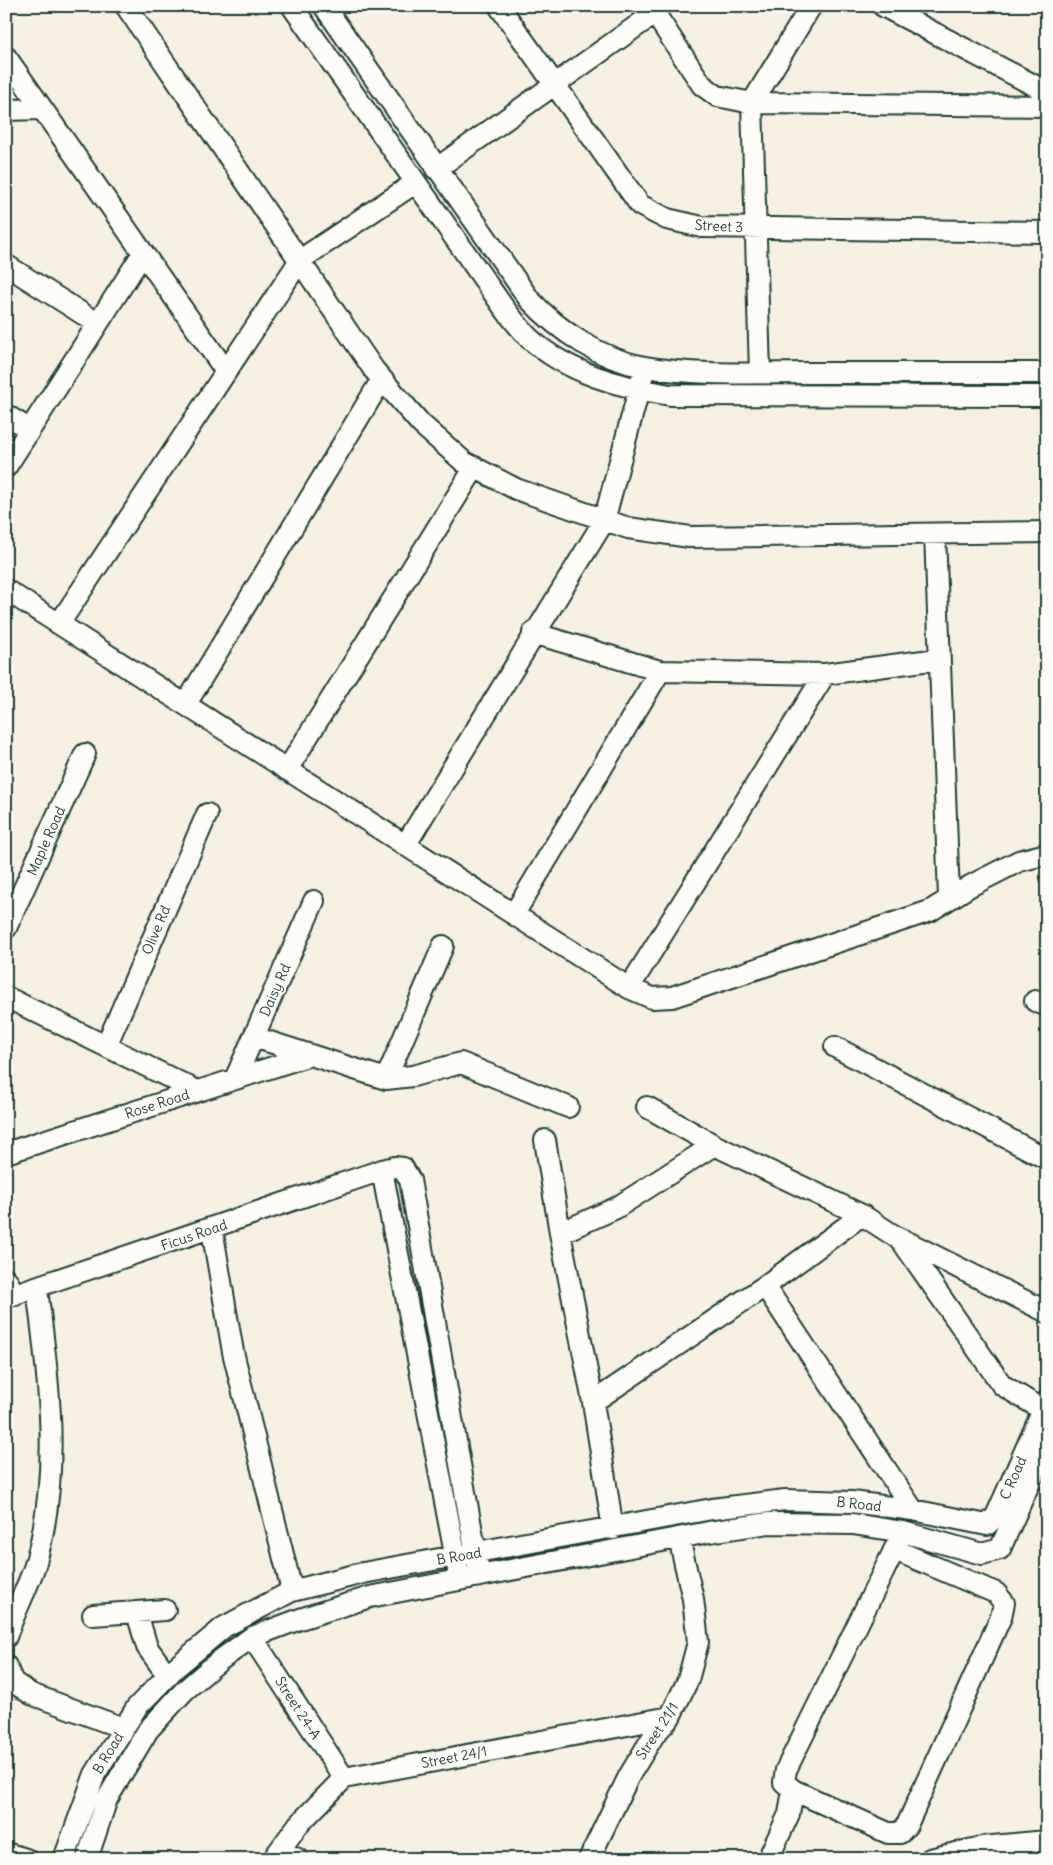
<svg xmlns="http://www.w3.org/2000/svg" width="1053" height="1865" viewBox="0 0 1053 1865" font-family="Delius,sans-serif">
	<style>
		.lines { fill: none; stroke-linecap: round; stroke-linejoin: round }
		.minor-casing { stroke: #1f3d34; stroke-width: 24 }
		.minor { stroke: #fdfcf7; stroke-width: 20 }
		.labels { text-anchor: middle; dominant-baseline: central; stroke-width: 4; stroke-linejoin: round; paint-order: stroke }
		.street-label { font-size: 14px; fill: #1f3d34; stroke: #fdfcf7 }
	</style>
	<rect width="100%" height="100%" fill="#f6f0e3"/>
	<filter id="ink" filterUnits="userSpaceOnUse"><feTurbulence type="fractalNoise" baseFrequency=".02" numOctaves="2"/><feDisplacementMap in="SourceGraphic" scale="10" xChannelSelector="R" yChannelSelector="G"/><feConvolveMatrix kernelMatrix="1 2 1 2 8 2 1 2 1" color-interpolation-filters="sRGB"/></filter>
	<g filter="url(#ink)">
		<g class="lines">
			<defs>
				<path id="minor" d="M126,6l248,364 47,54 43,38 52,27 112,39 62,9 357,-5
					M292,6l212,302c8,10 16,21 25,30 38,35 92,49 141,57l377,1
					M324,6l205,293c31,33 71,60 116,68 53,9 109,6 163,6 79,0 159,0 239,0
					M499,6l141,199 27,14 35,8 345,5
					M650,6l52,79 15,11 35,7 295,3
					M883,6l164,86
					M6,57l219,313
					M6,110l36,-1
					M436,169l219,-156
					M6,265l91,58
					M760,373l-8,-270 59,-97
					M6,415l23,14
					M6,467l137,-214
					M935,534l14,363
					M6,590l623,398 23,10 20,-1 258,-86 40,-25 49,-25 28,-7
					M59,624l241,-364 115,-77
					M533,633l127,38 165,3 113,-15
					M186,704l196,-325
					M287,770l188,-303
					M406,844l198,-323 38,-143
					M514,914l146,-243
					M6,928l79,-174
					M629,988l196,-314
					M6,997l191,94
					M1035,1001l12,5
					M254,1037l132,42 57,-133
					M106,1046l101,-232
					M835,1047l212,112
					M235,1079l79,-178
					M386,1079l27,-3 48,-13 107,44
					M647,1107l67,38 148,70 39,25 101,145 41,25
					M545,1140l15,93 33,169 20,127
					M6,1153l301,-97
					M382,1170l76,400
					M212,1229l21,123 59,239
					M560,1233l56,-25 98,-63
					M903,1240l144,72
					M6,1279l9,16
					M765,1286l148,224
					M6,1297l376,-127 13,-3 8,1 7,12 68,386
					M593,1402l172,-116 97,-71
					M987,1525l9,-9 51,-115
					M1000,1549l47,-105
					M895,1550l101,43 8,10 -3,14 -94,208 -7,8h-12l-95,-43 -9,-8 2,-12 117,-238
					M137,1613l10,34 21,29
					M93,1615l72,-5
					M6,1637c8,-25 22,-49 30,-75 25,-89 13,-183 1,-273
					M252,1637l92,141
					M6,1666l7,16 18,12 92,34
					M279,1851l19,8
					M6,1853l20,6
					M64,1859l31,-85 42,-67 38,-39 49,-41 68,-36 71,-18 349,-64 73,-9 67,2 61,8 74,15
					M87,1859l20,-60 41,-69 36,-39 35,-30 33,-24 48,-18 70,-22 339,-65 60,-9 84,1 50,8 79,22 18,-5
					M273,1859l25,-34 46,-47 326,-61
					M589,1859l40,-83 25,-41 16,-18 18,-37 10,-38 -5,-43 -14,-61
					M768,1859l21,-45 4,-24
					M930,1859l52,-12 65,-6"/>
			</defs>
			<use href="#minor" class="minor-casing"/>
			<use href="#minor" class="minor"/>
		</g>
	</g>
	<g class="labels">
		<g class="street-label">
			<text transform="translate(719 226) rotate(3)">Street 3</text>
			<text transform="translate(46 841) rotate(-66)">Maple Road</text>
			<text transform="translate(156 930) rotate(-67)">Olive Rd</text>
			<text transform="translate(275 990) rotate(-66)">Daisy Rd</text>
			<text transform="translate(157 1104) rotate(-18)">Rose Road</text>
			<text transform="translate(194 1235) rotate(-19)">Ficus Road</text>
			<text transform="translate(1013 1478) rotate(-66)">C Road</text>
			<text transform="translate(859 1504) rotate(6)">B Road</text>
			<text transform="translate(459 1556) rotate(-10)">B Road</text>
			<text transform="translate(298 1708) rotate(57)">Street 24-A</text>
			<text transform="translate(657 1731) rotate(-57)">Street 21/1</text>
			<text transform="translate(108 1753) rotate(-59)">B Road</text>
			<text transform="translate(454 1757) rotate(-11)">Street 24/1</text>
		</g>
	</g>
	<rect width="1053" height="1865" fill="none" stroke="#fdfcf7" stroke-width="25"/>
	<rect x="12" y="12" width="1028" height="1840" fill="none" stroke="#1f3d34" stroke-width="2" filter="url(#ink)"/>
</svg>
